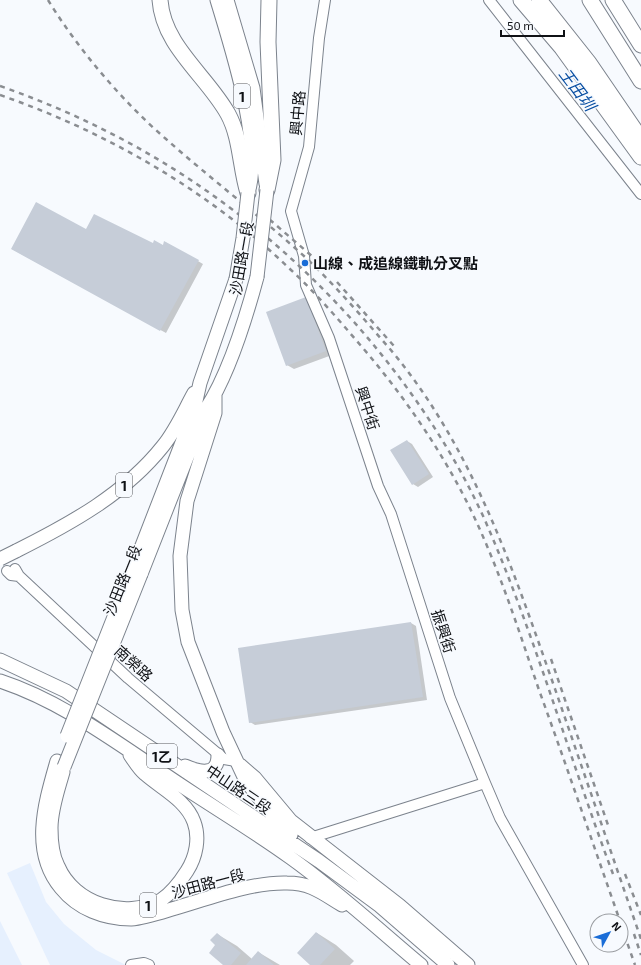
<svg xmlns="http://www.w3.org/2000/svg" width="641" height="965" viewBox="0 0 641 965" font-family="'Exo 2','Noto Sans TC',sans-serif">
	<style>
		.built { fill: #e6f0fe }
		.shadow { fill: #0003 }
		.building { fill: #c6cdd8 }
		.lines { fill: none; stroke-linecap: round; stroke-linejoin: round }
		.minor-casing { stroke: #7c838d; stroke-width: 12 }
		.major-casing { stroke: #7c838d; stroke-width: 15 }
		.highway-casing { stroke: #7c838d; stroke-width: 17 }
		.minor { stroke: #fff; stroke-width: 10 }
		.major { stroke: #fff; stroke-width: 13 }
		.highway { stroke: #fff; stroke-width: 15 }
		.rail { stroke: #8a8d91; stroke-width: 2.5; stroke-dasharray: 5 5; stroke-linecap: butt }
		.major-bridge-casing { stroke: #7c838d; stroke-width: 15; stroke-linecap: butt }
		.major-bridge { stroke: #fff; stroke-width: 13 }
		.poi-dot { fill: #1a6dd7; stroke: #f7fafe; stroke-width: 1.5 }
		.labels { text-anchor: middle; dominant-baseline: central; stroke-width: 3; stroke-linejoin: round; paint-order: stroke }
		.shield { fill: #f7fafe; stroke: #55575b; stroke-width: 1 }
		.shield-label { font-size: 14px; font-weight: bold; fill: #0f1115 }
		.street-label { font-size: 15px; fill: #0f1115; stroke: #f7fafe }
		.poi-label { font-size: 15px; font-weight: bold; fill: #0f1115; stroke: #f7fafe; text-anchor: start }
		.water-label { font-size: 16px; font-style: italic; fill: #084ea2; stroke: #f7fafe }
	</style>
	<rect width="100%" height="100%" fill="#f7fafe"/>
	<path class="built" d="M30,863l16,39 18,22 32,26 30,15h-76l-43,-92z
		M0,921l22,44h-22z"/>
	<path class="shadow" d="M86,230l77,16 2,-4 38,22 -37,69 -154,-84z
		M306,298l7,4 19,53 -38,14 -7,-4z
		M407,441l5,3 21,33 -15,10 -5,-3z
		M411,623l5,3 11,74 -172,25 -5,-3z
		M317,933l19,12 18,16 -4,4h-38z
		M217,934l20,12 15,13 6,-7 22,13h-56l-7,-20z"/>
	<path class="building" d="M36,202l50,27 8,-15 59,29 1,-3 9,5 1,-4 35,19 -39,71 -149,-82z
		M306,297l20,54 -40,15 -20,-54z
		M407,440l22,34 -17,11 -22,-35z
		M411,622l12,75 -174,26 -11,-75z
		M316,932l19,17 -15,16h-10l-13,-12z
		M217,933l24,20 -10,12h-8l-14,-12 6,-8 -5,-5z
		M258,951l16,14h-28z"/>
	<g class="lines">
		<defs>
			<path id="minor" d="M325,0l-6,38 -10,109 -18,64 13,45 2,29 23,53 49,148 13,28 59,184 35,85 15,35 83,147
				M489,0l152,194
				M15,569l4,7 109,102 96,81 12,2
				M7,571l4,4 8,1
				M310,838l175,-55
				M131,965l13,-2 5,2"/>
			<path id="major" d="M217,0c15,50 46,144 31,193
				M227,0l26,88 13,96
				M215,395v18l-28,88 -7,55 2,54 6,32 35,90 23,49 34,44 11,10
				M16,551c54,-27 109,-57 147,-105 13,-16 21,-35 31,-53
				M131,574l62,-160 7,-31 36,-104
				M141,574l65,-165c23,-35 40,-91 51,-132
				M0,660l66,31 253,170 61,45 68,59
				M0,681c61,20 114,60 167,95 41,28 84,53 124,82 46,33 87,71 130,107
				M57,761c-12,42 -27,90 4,127 17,21 43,31 70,31 13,-1 28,-6 41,-10 35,-10 78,-27 115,-26 24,0 35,10 55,22
				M240,765l15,13 36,43 109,85 68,59
				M185,766c14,6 33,11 33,-11
				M63,772c-5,18 -12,37 -12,56 0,13 1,27 7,38 16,38 67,54 103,34 11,-7 19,-18 26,-29 9,-14 13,-33 7,-49 -8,-22 -32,-33 -49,-48 -6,-5 -10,-12 -15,-19"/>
			<path id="highway" d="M160,0c3,46 47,76 68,114 13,24 12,53 20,79
				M521,0l41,48 79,109
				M539,0l50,63 52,76
				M590,0l51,81
				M613,0l28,45
				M267,190l6,-30 -5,-118 1,-42"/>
		</defs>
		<use href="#minor" class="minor-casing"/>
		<use href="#major" class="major-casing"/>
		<use href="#highway" class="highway-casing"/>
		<use href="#minor" class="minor"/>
		<use href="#major" class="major"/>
		<use href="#highway" class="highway"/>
		<path class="rail" d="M48,0c30,49 74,101 118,139 45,40 94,77 139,118 30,28 58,61 85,92 83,99 122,218 164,337 29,84 58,169 87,253
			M0,86c140,49 255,126 354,236 52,59 97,124 130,196 50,114 85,239 129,356
			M0,95c107,37 209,96 291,175 28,26 52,55 77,84 45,54 85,114 113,178 23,52 40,105 58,158 28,77 54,154 81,231
			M262,213l51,44
			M337,282l57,64
			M551,659l57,166
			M625,874l16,41
			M621,925l14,40
			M634,934l7,21"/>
		<defs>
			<path id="major-bridge" d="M257,277l10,-87
				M236,279l7,-41 5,-45
				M0,559l16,-8
				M67,736l64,-162
				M64,767l77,-193"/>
		</defs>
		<use href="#major-bridge" class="major-bridge-casing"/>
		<use href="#major-bridge" class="major-bridge"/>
	</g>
	<circle class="poi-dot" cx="305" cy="263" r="4"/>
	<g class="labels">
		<g class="shield">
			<rect x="234" y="84" width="16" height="24" rx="3"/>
			<rect x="116" y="473" width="16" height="24" rx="3"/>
			<rect x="147" y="744" width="30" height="24" rx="3"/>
			<rect x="140" y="893" width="16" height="24" rx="3"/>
		</g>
		<g class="shield-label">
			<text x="242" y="96">1</text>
			<text x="124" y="485">1</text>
			<text x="162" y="756">1乙</text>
			<text x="148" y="905">1</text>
		</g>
		<g class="street-label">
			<text transform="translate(297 113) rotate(-85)">興中路</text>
			<text transform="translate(241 258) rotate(-80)">沙田路一段</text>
			<text transform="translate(368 408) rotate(72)">興中街</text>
			<text transform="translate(122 580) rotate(-68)">沙田路一段</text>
			<text transform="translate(444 631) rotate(72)">振興街</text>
			<text transform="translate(134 663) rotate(42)">南榮路</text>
			<text transform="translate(239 789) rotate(34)">中山路三段</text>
			<text transform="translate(208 883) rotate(-15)">沙田路一段</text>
		</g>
		<g class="poi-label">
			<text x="313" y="263">山線、成追線鐵軌分叉點</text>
		</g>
		<g class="water-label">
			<text transform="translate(578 89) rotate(53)">王田圳</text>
		</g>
	</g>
	<g transform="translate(609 933) rotate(50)"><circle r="19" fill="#f7fafe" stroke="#9a9da1"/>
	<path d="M0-3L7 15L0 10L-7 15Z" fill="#1a6dd7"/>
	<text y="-6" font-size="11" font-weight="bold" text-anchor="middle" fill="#0f1115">N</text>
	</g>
	<path d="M501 30v6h63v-6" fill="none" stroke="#0f1115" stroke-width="2"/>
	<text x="507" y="30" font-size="12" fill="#0f1115" stroke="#f7fafe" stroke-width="3" paint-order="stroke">50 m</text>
</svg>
